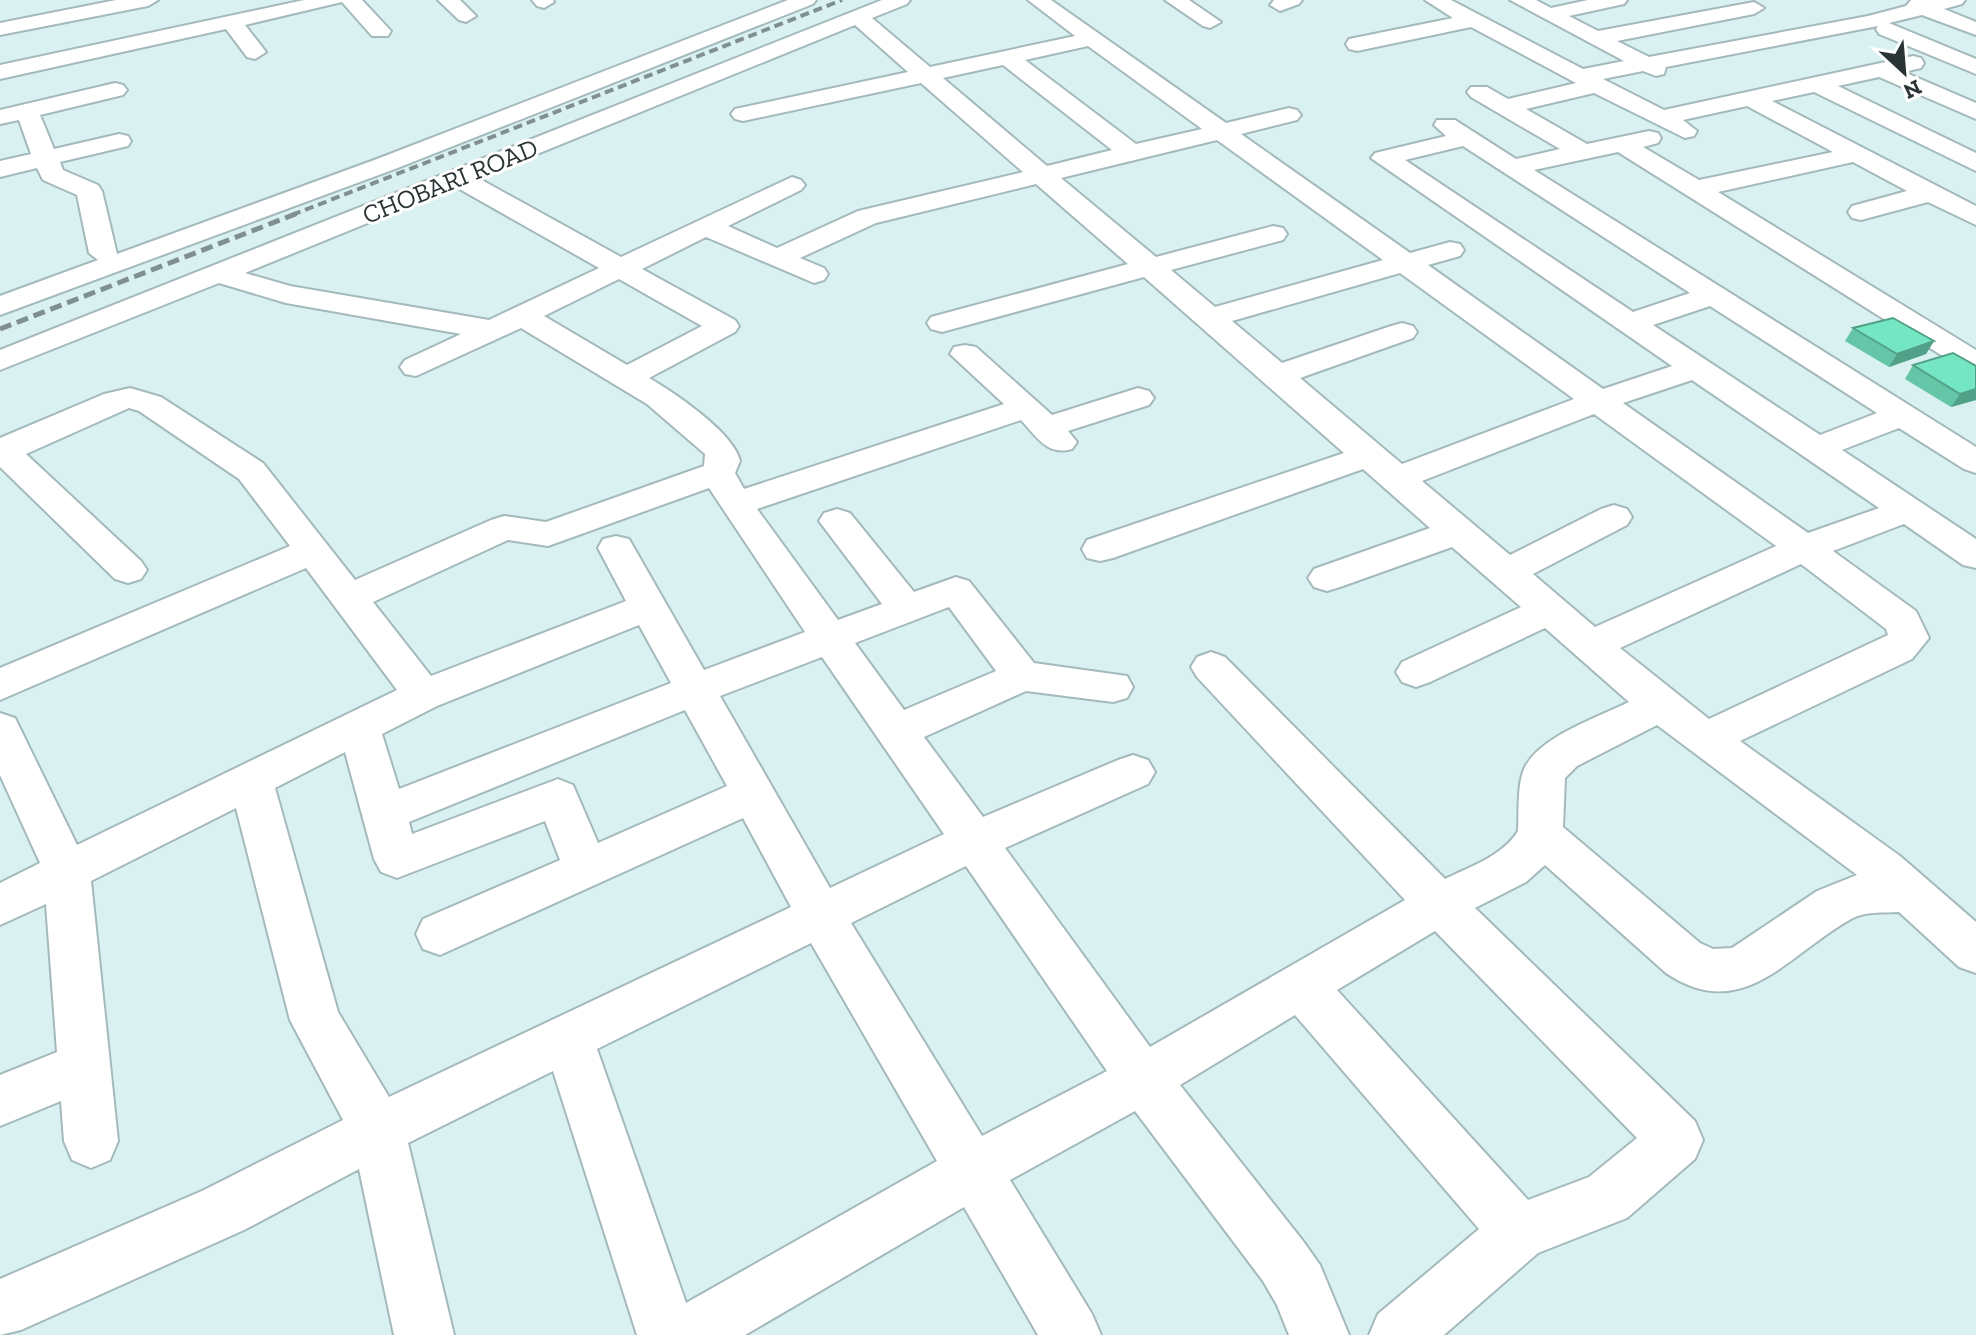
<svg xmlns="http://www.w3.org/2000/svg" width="1976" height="1335" viewBox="0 0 1976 1335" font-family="'Zilla Slab',serif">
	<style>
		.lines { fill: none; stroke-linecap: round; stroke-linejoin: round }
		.minor-casing { stroke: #a4b9bb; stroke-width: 4 }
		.minor { fill: #fff; fill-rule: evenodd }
		.rail-far1 { stroke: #808f90; stroke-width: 4; stroke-dasharray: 9 5; stroke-linecap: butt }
		.rail { stroke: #808f90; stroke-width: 5; stroke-dasharray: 12 6; stroke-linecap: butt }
		.wall { fill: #64c6a7 }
		.shaded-wall { fill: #51a188 }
		.building { fill: #74e6c2; stroke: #51a188; stroke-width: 2 }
		.labels { text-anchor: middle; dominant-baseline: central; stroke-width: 6; stroke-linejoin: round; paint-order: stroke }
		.far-street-label { font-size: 26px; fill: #2b3435; stroke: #fff }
	</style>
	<rect width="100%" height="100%" fill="#daf1f2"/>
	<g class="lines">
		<defs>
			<path id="minor" d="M116,0h42l-10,6 -148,29v-12z
				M304,0h58l29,31 -3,5h-16l-30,-34 -97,23 21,27 -11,7 -8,-2 -21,-28 -226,50v-14z
				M438,0h22l16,16 -10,6 -7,-2z
				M532,0h21l1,2 -10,6 -7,-2z
				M788,0h28l-3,4 -418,165 -395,146v-19l98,-36 -9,-7 -12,-58 -34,-15 -6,-12 -37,9v-16l31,-7 -12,-34 -19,4v-14l115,-27 8,2 4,5 -4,5 -83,20 14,34 65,-15 9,2 3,5 -3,5 -68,16 3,8 35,15 4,6 15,63 260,-95z
				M882,0h28l-3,4 -35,14 58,49 145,-31 -47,-36h23l175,123 63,-15 8,2 4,5 -4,5 -56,14 169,119 40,-11 10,2 4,6 -4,6 -32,9 175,124 69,-23 -301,-208 4,-5 71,-17 -12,-11 3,-5h18l61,39 44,-10 -89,-52 -4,-5 4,-5h16l21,12 68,-16 -105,-56 -114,24 -8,-2 -3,-5 3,-5 104,-21 -28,-18h26l132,69 41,-8 -114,-61h26l15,8 37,-8h39l-3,4 -55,12 29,15 156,-29 10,6 -10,6 -137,27 32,16 219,-41 38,-10 5,-6h54l-3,4 -18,5 32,13v13l-54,-20 -33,8 87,36v15l-97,-40 -3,-5 2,-3 -212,41 -2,7 -8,2 -13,-5 -40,8 61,31 249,-54 8,2 3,5 -3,5 -17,4 72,31v16l-97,-42 -41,9 138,67v18l-162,-79 -42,9 204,105v19l-48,-23 -67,18 -9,-2 -4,-6 4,-6 55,-15 -54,-29 -135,30 258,158v22l-11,-2 -347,-218 -84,18 442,277v26l-12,-4 -65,-41 -57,22 134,89v29l-13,-3 -59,-41 -71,27 83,60 13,27 -17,21 -172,82 160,115 76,66v51l-17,-6 -60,-55c-16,1 -34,-1 -48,7 -63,35 -108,106 -185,54l-121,-108 -19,17 -51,26 220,213 8,19 -8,19 -68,59 -89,35 -94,82h-75l9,-21 101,-85 -184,-214 -115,70 123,156 17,24 29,70h-60l-12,-30 -14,-24 -128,-170 -125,69 82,134 9,21h-63l-74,-128 -219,128h-108l-84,-264 -145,72 46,192h-60l-35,-166 -115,61 -223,100 -21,5v-56l204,-89 139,-70 -53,-100 -54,-212 -145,73 27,260 -8,19 -19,8 -19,-8 -8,-19 -3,-40 -61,25v-51l57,-23 -11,-148 -46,21v-42l40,-20 -40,-88v-62l15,5 62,127 320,-155 -91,-122 -306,132v-32l290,-122 -51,-67 -100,-68 -10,-3 -103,46 115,107 6,9 -6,9 -13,4 -13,-4 -115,-112v-29l104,-44 26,-6 31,9 102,66 92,117 136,-60 13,-4 42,6 158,-56 1,-12 -58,-50 -126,-76 -105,48 -11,-2 -5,-7 5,-7 56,-26 -175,-31 -67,-20 -219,87v-20zM855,25l53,47 -173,37 -4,5 4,5 8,2 178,-38 102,89 -165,39 -81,37 -49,-22 73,-36 4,-5 -4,-5 -9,-3 -171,80 -143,-79zM1088,46l114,83 -66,15 -111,-84zM1003,65l109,85 -65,16 -104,-88zM1594,93l91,45 9,-2 3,-5 -14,-11 64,-14 86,46 -134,28 -56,-33 15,-4 3,-5 -3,-5 -9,-2 -62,13 -61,-35zM1217,140l166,120 -168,47 -44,-37 112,-30 4,-6 -4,-6 -10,-2 -117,31 -95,-79zM1463,146l227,147 -57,19 -228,-152zM1036,184l92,80 -197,53 -4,6 4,6 11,3 202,-55 200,176 -257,87 -5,9 5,9 13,3 13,-3 250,-89 67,59 -116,41 -6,9 6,9 13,4 13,-4 112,-40 69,60 -119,55 -6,10 6,10 14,5 14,-5 115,-54 84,74c-30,15 -91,35 -105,67 -7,17 -5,43 -6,62 -15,25 -49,36 -73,48l-220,-222 -14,-5 -14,5 -6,10 6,10 208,223 -255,147 -145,-199 143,-64 7,-12 -7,-12 -15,-5 -15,5 -135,57 -59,-80 102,-46 87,11 14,-4 6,-11 -6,-11 -93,-13 -65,-82 -13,-4 -42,15 -64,-79 -13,-4 -13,4 -5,8 63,83 -44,16 -81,-111 264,-89c16,17 26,36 51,29l5,-7 -9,-11 81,-26 5,-7 -5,-7 -11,-3 -86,27 -76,-68 -11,-2 -11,2 -4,7 54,50 -260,85 -9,-16 5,-12c-6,-28 -65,-68 -91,-83l86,-46 4,-6 -4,-6 -93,-51 64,-32 108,46 10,-3 4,-6 -4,-6 -24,-10 76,-35zM456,187l143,81 -110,52 -199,-34 -45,-13zM1400,273l174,126 -172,65 -102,-86 113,-40 4,-6 -4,-6 -11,-3 -11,3 -109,37 -50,-42zM619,279l83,47 -75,39 -83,-49zM1710,306l167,107 -57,22 -167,-110zM1692,380l187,128 -71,25 -185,-130zM1594,414l182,132 -181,81 -62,-53 94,-49 5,-8 -5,-8 -13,-4 -13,4 -91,46 -88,-74zM709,488l96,144 -101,38 -75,-131 -13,-3 -13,3 -5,9 28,53 -195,75 -58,-74 135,-62 40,6zM1801,564l85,65 2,6 -179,84 -89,-71zM949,607l47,64 -92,39 -49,-67zM639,625l32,58 -272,106 -17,-55 55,-28zM822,657l122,177 -114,54 -110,-192zM685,710l42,76 -129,57 -25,-58 -15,-6 -146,55 -3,-12zM1657,725l200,150 -40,16 -85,57 -19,1 -13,-6 -137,-116 2,-49 12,-12zM345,752l29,107 7,13 16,6 148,-57 15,39 -137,59 -7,15 7,15 17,6 303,-137 48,89 -402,190 -51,-85 -63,-224zM966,866l141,205 -125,65 -131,-213zM1435,931l202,207 -48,39 -61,23 -191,-210zM811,943l126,218 -251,142 -89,-254z
				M1165,0h24l32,22 -11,6 -7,-2z
				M1274,0h28l-3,4 -19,7 -10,-6z"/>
		</defs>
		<use href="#minor" class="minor-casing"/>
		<use href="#minor" class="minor"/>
		<path class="rail-far1" d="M292,215l550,-215"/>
		<path class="rail" d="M0,329l298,-116"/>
	</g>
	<path class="wall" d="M1853,328l81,13 -8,13 -37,13 -44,-26z
		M1913,365l63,1v34l-25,7 -46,-28z"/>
	<path class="shaded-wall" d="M1934,341l-8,13 -37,13 8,-13z
		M1976,389v11l-25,7 9,-13z"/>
	<path class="building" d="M1893,318l41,23 -37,13 -44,-26z
		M1953,353l23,13v23l-16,5 -47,-29z"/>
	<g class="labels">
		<g class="far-street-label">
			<text transform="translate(450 181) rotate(-22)">CHOBARI ROAD</text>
		</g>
	</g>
	<g transform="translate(1904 72) rotate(154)" stroke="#ffffff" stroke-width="6" paint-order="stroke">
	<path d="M0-6L14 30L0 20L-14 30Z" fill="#2b3435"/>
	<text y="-12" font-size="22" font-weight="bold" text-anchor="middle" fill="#2b3435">N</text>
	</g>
</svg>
